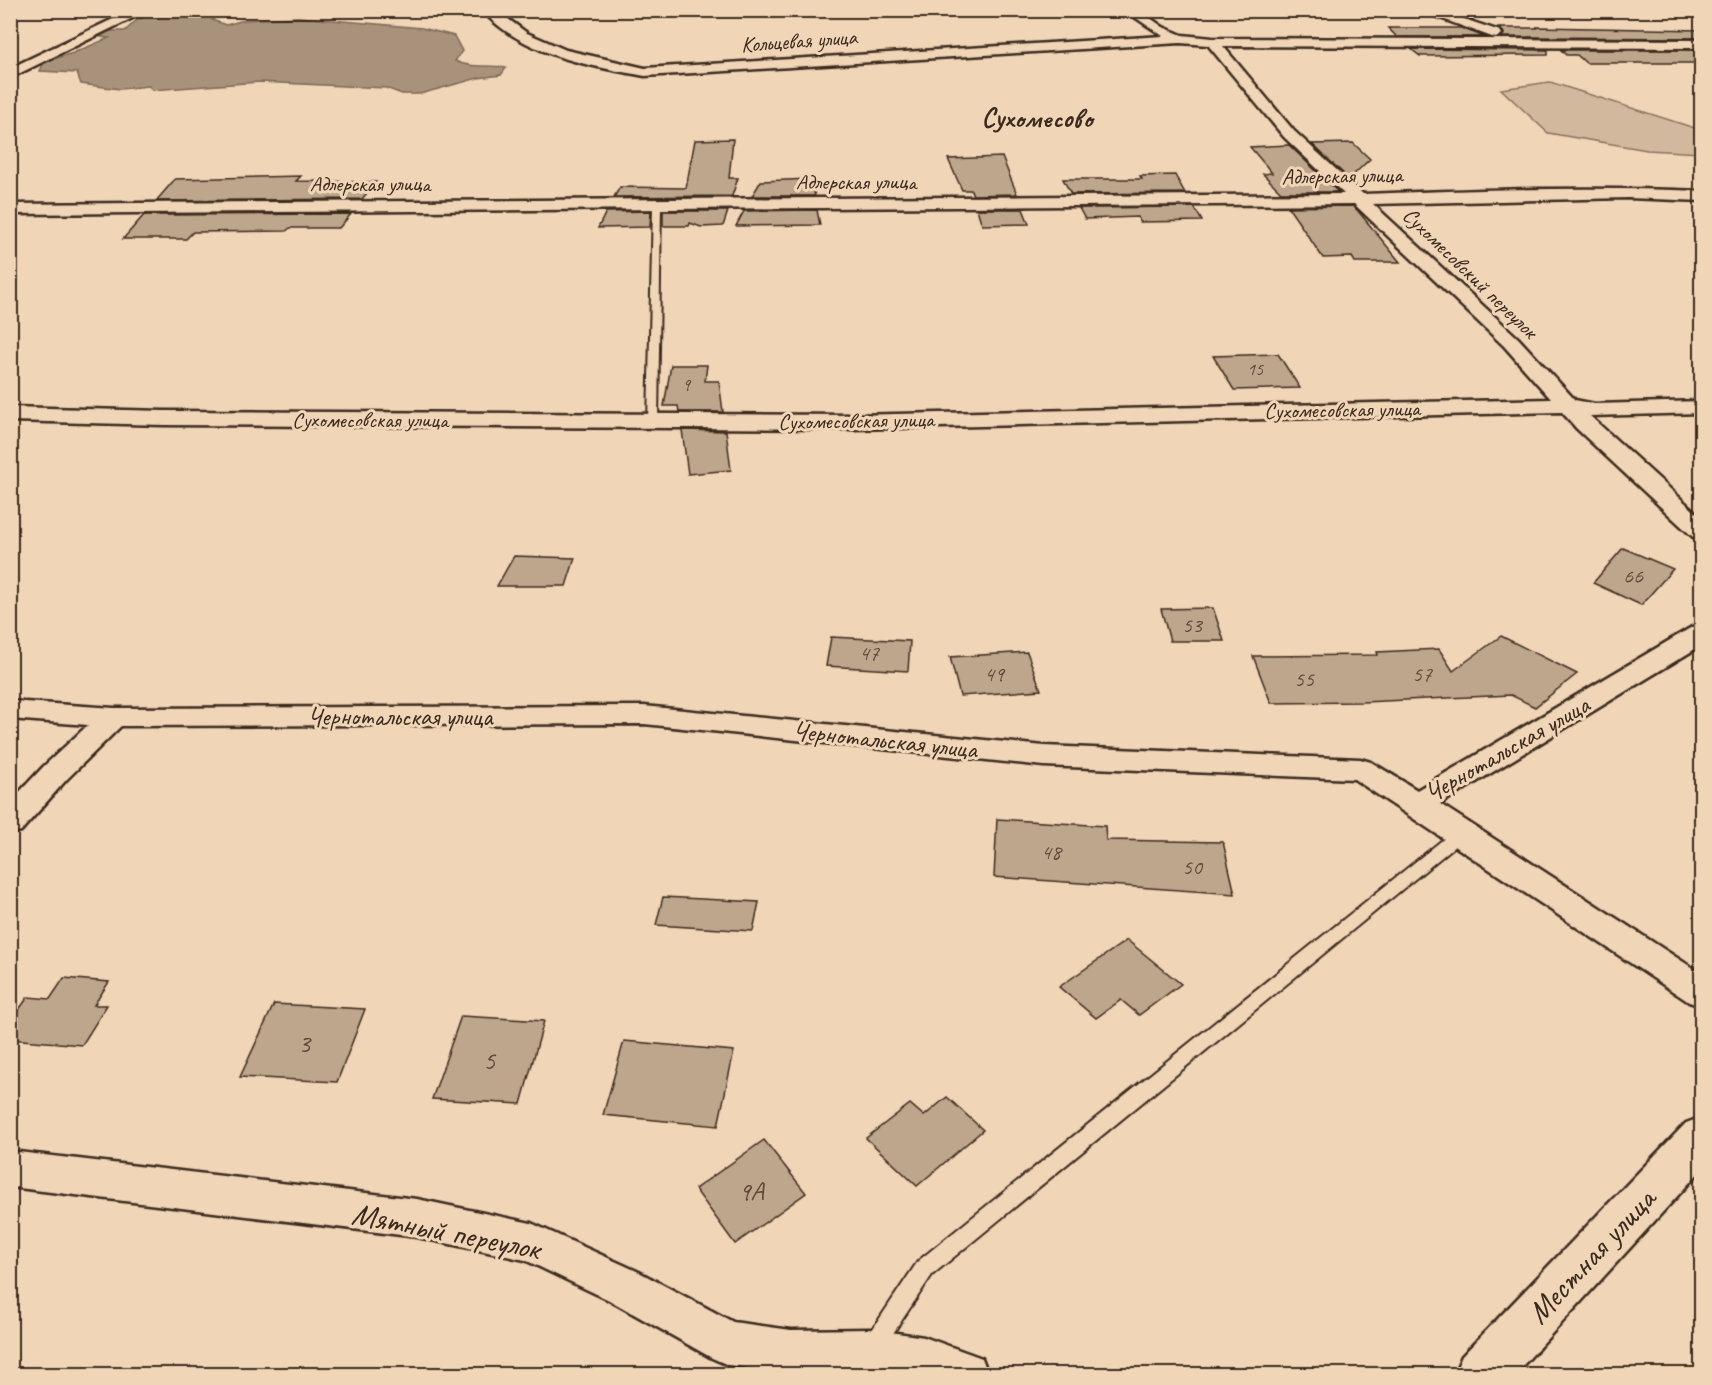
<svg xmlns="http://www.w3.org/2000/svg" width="1712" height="1385" viewBox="0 0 1712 1385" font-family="Caveat,sans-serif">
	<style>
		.green { fill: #d2b99e; stroke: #86725e; stroke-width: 1.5 }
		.water { fill: #a8927b; stroke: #7c6856; stroke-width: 1.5 }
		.building { fill: #bea68c; stroke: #3b2a1e; stroke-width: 1.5 }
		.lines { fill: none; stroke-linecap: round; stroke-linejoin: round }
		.lane-casing { stroke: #3b2a1e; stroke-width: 4 }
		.street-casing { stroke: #3b2a1e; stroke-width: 5 }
		.secondary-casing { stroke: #3b2a1e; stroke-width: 5 }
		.lane { fill: #f0d5b7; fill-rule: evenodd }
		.street { fill: #f0d5b7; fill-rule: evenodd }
		.secondary { fill: #f0d5b7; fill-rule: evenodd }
		.labels { text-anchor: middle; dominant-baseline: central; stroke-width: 6; stroke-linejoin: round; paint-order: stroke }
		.far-number-label { font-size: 18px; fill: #5c493a }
		.far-street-label { font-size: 22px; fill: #3b2a1e; stroke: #f0d5b7 }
		.number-label { font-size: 22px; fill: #5c493a }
		.street-label { font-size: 26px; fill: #3b2a1e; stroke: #f0d5b7 }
		.far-district-label { font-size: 27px; font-weight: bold; fill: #3b2a1e; stroke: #f0d5b7 }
		.near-number-label { font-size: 27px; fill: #5c493a }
		.near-street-label { font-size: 32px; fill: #3b2a1e; stroke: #f0d5b7 }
	</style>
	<rect width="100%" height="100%" fill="#f0d5b7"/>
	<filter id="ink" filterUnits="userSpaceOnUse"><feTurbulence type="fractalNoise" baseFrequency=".0167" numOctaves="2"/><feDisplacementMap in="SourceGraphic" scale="12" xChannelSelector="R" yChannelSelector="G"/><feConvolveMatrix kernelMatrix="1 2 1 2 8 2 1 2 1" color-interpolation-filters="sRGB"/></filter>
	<g filter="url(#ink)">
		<path class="green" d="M1550,82l151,48v23l-54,-3 -99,-17 -47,-44z"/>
		<path class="water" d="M159,10l64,1 -11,9 14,5 18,-5 54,-3 124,11 32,8 8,15 -7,10c17,8 33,3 51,7l-5,7 -23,3 -58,16h-18l-16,-6 -127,-6 -107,8 -3,-4 -29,3 -39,-5 -4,-11 -37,-2 4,-9 29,-9 36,-15 -16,-2 10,-5h22l11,-10z"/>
		<path class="building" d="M1536,27l165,3v8l-199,-1 2,-4 -5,-5h39z
			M1388,28h73l24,9h-88z
			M1411,49l137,1v5l-128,1z
			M1561,50h140v13h-115l-9,-8h-11z
			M733,139l-4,39h9l-6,18 -118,1 6,-10 66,1 9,-48z
			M1353,143l17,16 -21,20 -37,-35z
			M1289,145l49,47h-57l-18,-18 9,-1 -22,-26z
			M1002,157l15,37 -44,1 -2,-5h-9l-14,-31z
			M1175,175l10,18 -114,1 -8,-15h79l-2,-3z
			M301,176l-5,5 80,1 -14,17 -206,2 19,-22z
			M811,179l4,17h-63l9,-15z
			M1353,206l5,5 42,51h-45l-3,-5 -29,1 -35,-51z
			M1194,207l8,14 -62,1 -2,-5 -53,2 -6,-11z
			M977,209h46l6,15 -47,1z
			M817,210l3,15 -84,1 8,-15z
			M651,211l-1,16 -52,1 8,-16z
			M663,211h65l-5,15 -22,1 -11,-4 -1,3h-26z
			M351,214l-12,14h-49l-4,3 -93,1 -7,7h-63l21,-24z
			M1278,354l22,34 -66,2 -21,-34z
			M671,365h36l-2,16h14l4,31h-44l-1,-6h-14z
			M682,430l44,1 5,39 -43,4z
			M1623,548l50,21 -32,36 -48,-22z
			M514,556l61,2 -9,28h-69z
			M1213,608l11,33h-54l-9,-32z
			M1501,636l76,38 -42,33 -24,-12 -148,7 -92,1 -18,-47 125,-1 -1,-3 62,-3 14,22z
			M831,637l79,4 -2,30 -82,-5z
			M1027,652l14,38 -81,6 -10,-39z
			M997,819l108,7 1,14 117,2 12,52 -241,-17z
			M663,897l96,5 -6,29 -97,-6z
			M1127,940l54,44 -42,31 -18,-15 -25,18 -37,-31z
			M64,978l45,4 -15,23h13l-25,40 -72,-6v-17l18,-25 22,2z
			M274,1004l91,5 -28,73 -97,-5z
			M461,1016l83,5 -23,83 -89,-5z
			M624,1041l110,10 -16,75 -115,-11z
			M947,1097l36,33 -66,56 -51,-48 44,-34 14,12z
			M764,1140l42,53 -71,51 -40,-55z"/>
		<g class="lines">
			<defs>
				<path id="lane" d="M657,203l4,2 -3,217 -5,3 -5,-3 5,-217z
					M1461,828l5,1 3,4 -3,4 -534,438 -52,78 -7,3 -7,-3 -3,-7 3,-7 52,-78 538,-432z"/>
				<path id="street" d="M132,10h17l-139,68v-10z
					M482,10h14l31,23 39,17 79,18 518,-32 -39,-26h15l24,17 19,8 30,3 490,2v8l-479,-2 71,85 69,63c113,-4 225,-8 339,-3v10l-74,-3 -255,6 145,134 57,62 20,4 107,-3v12l-112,3 112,102v21l-9,-2 -116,-108 -15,-17 -709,17 -689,-4 -154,-4v-14l154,4 689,4 698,-16 -47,-53 -150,-142 -1344,10v-10l1334,-10 -60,-57 -76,-92 -28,-2 -535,33c-56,-10 -123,-21 -163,-66z
					M1418,10h19l63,21 2,3 -6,4 -4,-1z
					M1702,625v20l-262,159 262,170v32l-13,-4 -335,-223 -310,-13 -400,-42 -523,2 -55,54 -45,51 -11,3v-32l34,-36 44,-41 -78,-6v-18l104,7 530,-2 400,40 316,13 11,3 46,28 275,-163z
					M10,1151l407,48 114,24 108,49 94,50 58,8 79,-1 54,8 58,21 6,16h-197l-63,-9 -16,-7 -103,-58 -84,-40 -108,-23 -407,-50z"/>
				<path id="secondary" d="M1702,1117v52l-187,205h-61l8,-18 224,-233z"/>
			</defs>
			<use href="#lane" class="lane-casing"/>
			<use href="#street" class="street-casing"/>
			<use href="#secondary" class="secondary-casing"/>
			<use href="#lane" class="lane"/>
			<use href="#street" class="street"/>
			<use href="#secondary" class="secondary"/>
		</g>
	</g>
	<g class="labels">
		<g class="far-number-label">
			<text x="1255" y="369">15</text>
			<text x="686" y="385">9</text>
		</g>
		<g class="far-street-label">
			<text transform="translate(799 41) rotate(-4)">Кольцевая улица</text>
			<text transform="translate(1342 176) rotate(-1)">Адлерская улица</text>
			<text x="856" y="182">Адлерская улица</text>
			<text x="370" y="184">Адлерская улица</text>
			<text transform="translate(1470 273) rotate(44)">Сухомесовский переулок</text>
			<text transform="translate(1342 410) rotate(-1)">Сухомесовская улица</text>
			<text x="370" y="420">Сухомесовская улица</text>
			<text transform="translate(856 421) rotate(-1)">Сухомесовская улица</text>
		</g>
		<g class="number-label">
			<text x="1633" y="576">66</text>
			<text x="1192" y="625">53</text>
			<text x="869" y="653">47</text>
			<text x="994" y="674">49</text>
			<text x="1422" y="674">57</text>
			<text x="1304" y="679">55</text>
			<text x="1051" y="852">48</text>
			<text x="1192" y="867">50</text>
		</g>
		<g class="street-label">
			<text x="400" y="716">Чернотальская улица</text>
			<text transform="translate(885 740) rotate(6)">Чернотальская улица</text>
			<text transform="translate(1507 749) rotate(-30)">Чернотальская улица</text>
		</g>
		<g class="far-district-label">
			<text x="1037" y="118">Сухомесово</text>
		</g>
		<g class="near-number-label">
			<text x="304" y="1043">3</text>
			<text x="489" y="1060">5</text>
			<text x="751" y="1191">9А</text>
		</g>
		<g class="near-street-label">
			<text transform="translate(446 1231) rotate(11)">Мятный переулок</text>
			<text transform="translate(1591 1256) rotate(-47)">Местная улица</text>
		</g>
	</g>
	<rect width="1712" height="1385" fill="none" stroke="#f0d5b7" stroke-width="36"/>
	<rect x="18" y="18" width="1676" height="1349" fill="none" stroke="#3b2a1e" stroke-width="2" filter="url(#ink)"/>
</svg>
